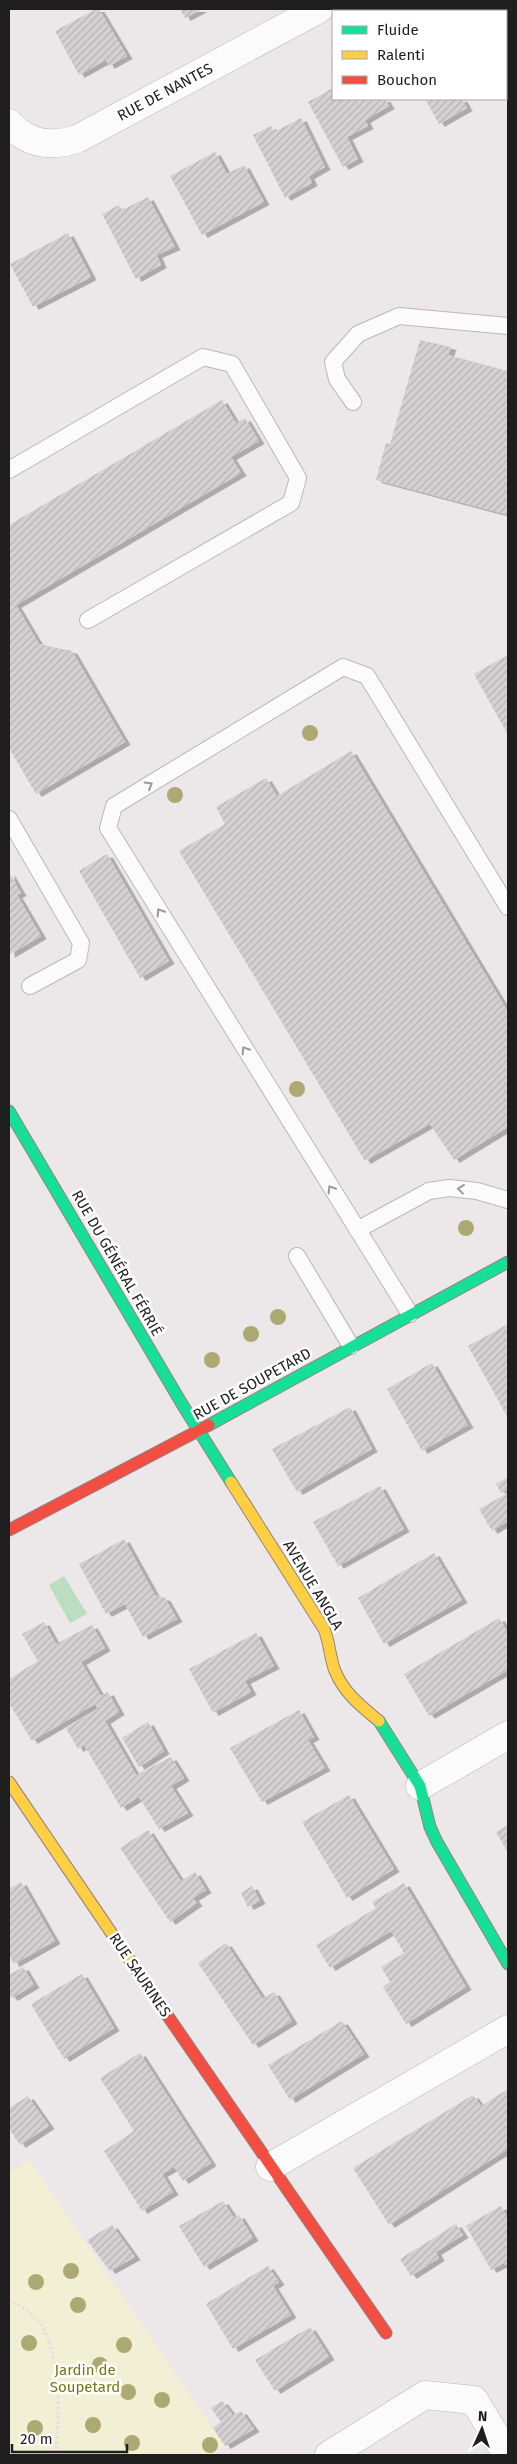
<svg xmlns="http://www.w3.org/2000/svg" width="517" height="2464" viewBox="0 0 517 2464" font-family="'Fira Sans',sans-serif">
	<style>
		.park { fill: #f2f0d4 }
		.water { fill: #bcdec0 }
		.building { fill: url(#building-hatch); filter: url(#shadow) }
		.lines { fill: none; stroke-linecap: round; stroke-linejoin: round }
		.lane-casing { stroke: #bab8b9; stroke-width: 18 }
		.street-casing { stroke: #bab8b9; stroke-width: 29 }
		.fast-casing { stroke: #968080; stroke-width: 13 }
		.slow-casing { stroke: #968080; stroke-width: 13 }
		.jam-casing { stroke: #968080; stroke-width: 13 }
		.path { stroke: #e9d9e9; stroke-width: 3; stroke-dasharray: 2.5 2.5; stroke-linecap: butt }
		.lane { stroke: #fcfbfc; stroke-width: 16 }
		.street { stroke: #fcfbfc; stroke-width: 28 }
		.fast { stroke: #16e098; stroke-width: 11 }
		.slow { stroke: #ffcf43; stroke-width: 11 }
		.jam { stroke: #f24e42; stroke-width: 11 }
		.tree { fill: #aca972 }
		.oneway { stroke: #989898 }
		.labels { text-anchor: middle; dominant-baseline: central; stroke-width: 5; stroke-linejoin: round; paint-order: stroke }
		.street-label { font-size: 15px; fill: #1e1e1e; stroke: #fff }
		.park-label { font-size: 15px; fill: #771; stroke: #fff }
	</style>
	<defs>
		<pattern id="building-hatch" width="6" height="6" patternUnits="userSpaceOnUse" patternTransform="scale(1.25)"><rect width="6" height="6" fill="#d5d0d2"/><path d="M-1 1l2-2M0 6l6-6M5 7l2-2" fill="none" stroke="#b6b2b4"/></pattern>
		<filter id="shadow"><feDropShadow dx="5.5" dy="3" stdDeviation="0" flood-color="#0004"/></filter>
	</defs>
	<rect width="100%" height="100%" fill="#ece7e9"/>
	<path class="park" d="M29,2160l196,286 -15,9h-201v-281z"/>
	<path class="water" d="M64,1576l23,38 -17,9 -21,-38z"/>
	<path class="building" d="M96,9h3l28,47 -18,10 -3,-6 -27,15 -24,-44z
		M180,9h22l-17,9z
		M491,9h17v47l-2,-4v-41h-14z
		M333,88v11h52l4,7 -24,14 3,6 -21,11 11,22 -15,8 -35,-65z
		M425,99h37l5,9 -28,16z
		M301,118l24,49 -16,9 3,7 -27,15 -32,-63 18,-9 3,6z
		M215,152l12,22 17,-9 20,37 -62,33 -32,-59z
		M148,197l27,50 -18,8 4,10 -25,14 -34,-65 17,-9 3,5z
		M68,233l23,44 -58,30 -23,-43z
		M420,340l31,7 -3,8 60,16v144l-132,-35 10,-37 4,1z
		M222,400l14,23 9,-5 14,23 -28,16 10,16 -225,132 23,39 33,7 53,91 -89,52 -27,-46v-223z
		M508,655v80l-34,-61z
		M351,751l157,261v115l-54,33 -24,-36 -65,37 -186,-310 46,-27 -9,-17 50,-29 11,18z
		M107,854l62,107 -29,17 -61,-107z
		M9,872l12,21 -4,2 24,41 -32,19z
		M508,1324v94l-40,-72z
		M432,1363l36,62 -46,26 -35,-62z
		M350,1407l22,42 -75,43 -25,-43z
		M508,1477v12l-7,4 -5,-9z
		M380,1486l24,43 -66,37 -25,-44z
		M508,1493v28l-16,10 -13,-22z
		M124,1539l31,56 10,3 12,21 -34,18 -18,-33 -19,10 -27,-50z
		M434,1553l28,47 -78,44 -26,-46z
		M499,1618l9,15v37l-79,46 -25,-42z
		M44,1622l12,22 36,-19 13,23 -24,14 20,34 7,-4 11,20 -14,9 31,54 35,-18 13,21 -13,8 17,27 -29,16 -20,-32 -18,11 -37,-63 -6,4 -12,-21 32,-19 -3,-5 -63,37 -23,-38v-24l29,-18 -16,-27z
		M256,1633l18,33 -29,15 6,11 -38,21 -24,-44z
		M299,1710l15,27 -6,3 17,28 -63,34 -32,-54z
		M148,1722l16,29 -25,16 -17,-29z
		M349,1795l45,74 -47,29 -45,-76z
		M508,1825v28l-12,-21z
		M148,1830l33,51 14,-9 11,18 -13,8 4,5 -27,19 -50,-74z
		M21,1882l34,59 -41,23 -5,-9v-66z
		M404,1883l62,104 -60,37 -23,-37 7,-5 -9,-15 23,-14 -13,-22 -61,37 -14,-23 60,-37 -4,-6z
		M252,1886l8,15 -12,6 -7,-14z
		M226,1943l37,56 11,-7 18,29 -39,24 -55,-82z
		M23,1967l11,18 -22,13 -3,-4v-19z
		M82,1974l32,54 -50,31 -33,-55z
		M342,2021l22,33 -74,46 -22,-35z
		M140,2053l71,110 -28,18 -9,-14 -12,7 11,18 -31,19 -38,-60 30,-20 -34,-53z
		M508,2089v60l-119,76 -36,-57 120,-73 8,11z
		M28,2096l21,30 -29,19 -11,-17v-20z
		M223,2201l11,17 5,-3 14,23 -49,29 -25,-41z
		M501,2206l7,13v44l-3,2 -1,-2 -13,7 -25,-44z
		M456,2224l7,11 -27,17 3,6 -28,18 -11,-17z
		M112,2225l23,32 -25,14 -23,-31z
		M268,2266l11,16 -6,4 18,29 -58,34 -27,-45z
		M310,2327l19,30 -54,34 -20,-31z
		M222,2401l11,14 8,-4 13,18 -29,17 -12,-18 8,-6 -10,-14z"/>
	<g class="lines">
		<defs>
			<path id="lane" d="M353,402l-16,-23 -4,-17 25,-28 41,-18 109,10
				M9,470l194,-113 29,7 66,114 -7,25 -203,117
				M9,819l72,124 -3,17 -48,26
				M357,1230l72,-39 20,-3 28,3 31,9
				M297,1256l54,90
				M410,1314l-302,-486 6,-22 229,-139 24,9 141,231"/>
			<path id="street" d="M9,123c19,22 42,24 68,16l242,-130
				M420,1786l88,-51
				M270,2167l238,-138
				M329,2455l96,-60 49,5 33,55"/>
			<path id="fast" d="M9,1111l173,293 49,78
				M209,1425l299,-163
				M379,1721l41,65 10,41 7,15 71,122"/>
			<path id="slow" d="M231,1482l93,147c6,14 6,30 11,42 9,22 26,35 44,50
				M9,1782l154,227"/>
			<path id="jam" d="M9,1530l200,-105
				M163,2009l223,324"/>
		</defs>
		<use href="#lane" class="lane-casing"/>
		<use href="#street" class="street-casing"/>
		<use href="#fast" class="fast-casing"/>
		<use href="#slow" class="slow-casing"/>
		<use href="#jam" class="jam-casing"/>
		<path class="path" d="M9,2300c9,4 28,17 33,26 19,34 18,91 13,129"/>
		<use href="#lane" class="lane"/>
		<use href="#street" class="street"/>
		<use href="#fast" class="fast"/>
		<use href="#slow" class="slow"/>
		<use href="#jam" class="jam"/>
	</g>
	<g class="tree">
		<circle cx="310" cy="733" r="8"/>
		<circle cx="175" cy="795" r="8"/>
		<circle cx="297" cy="1089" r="8"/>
		<circle cx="466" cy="1228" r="8"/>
		<circle cx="278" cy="1317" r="8"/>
		<circle cx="251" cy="1334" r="8"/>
		<circle cx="212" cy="1360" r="8"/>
		<circle cx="71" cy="2271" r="8"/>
		<circle cx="36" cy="2282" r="8"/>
		<circle cx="78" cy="2305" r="8"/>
		<circle cx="29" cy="2343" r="8"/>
		<circle cx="124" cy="2345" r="8"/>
		<circle cx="100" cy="2365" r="8"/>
		<circle cx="128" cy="2392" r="8"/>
		<circle cx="162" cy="2400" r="8"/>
		<circle cx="93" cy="2425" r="8"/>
		<circle cx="35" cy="2428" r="8"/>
		<circle cx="132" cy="2443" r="8"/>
		<circle cx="210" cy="2445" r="8"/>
	</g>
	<defs><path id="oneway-chevron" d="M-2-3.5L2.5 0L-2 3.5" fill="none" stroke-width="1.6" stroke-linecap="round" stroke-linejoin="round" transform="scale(1.25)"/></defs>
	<g class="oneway">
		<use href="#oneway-chevron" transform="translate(149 785) rotate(-31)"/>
		<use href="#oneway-chevron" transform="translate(160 912) rotate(-122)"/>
		<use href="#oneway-chevron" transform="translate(245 1050) rotate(-122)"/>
		<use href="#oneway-chevron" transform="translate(331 1189) rotate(-122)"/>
		<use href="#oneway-chevron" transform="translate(461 1189) rotate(-173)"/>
	</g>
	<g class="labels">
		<g class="street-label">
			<text transform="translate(165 92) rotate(-28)">RUE DE NANTES</text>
			<text transform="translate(117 1263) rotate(60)">RUE DU GÉNÉRAL FÉRRIÉ</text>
			<text transform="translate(252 1384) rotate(-29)">RUE DE SOUPETARD</text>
			<text transform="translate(313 1585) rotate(59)">AVENUE ANGLA</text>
			<text transform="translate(140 1975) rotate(56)">RUE SAURINES</text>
		</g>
		<g class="park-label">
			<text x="85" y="2370">Jardin de<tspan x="85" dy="17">Soupetard</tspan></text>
		</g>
	</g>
	<rect width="517" height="2464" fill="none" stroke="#1e1e1e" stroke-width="20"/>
	<rect x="332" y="10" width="175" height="90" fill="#ffffff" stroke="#a5a5a5"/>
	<rect x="342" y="26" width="25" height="8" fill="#16e098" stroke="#a5a5a5"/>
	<text x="377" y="35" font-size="15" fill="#1e1e1e">Fluide</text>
	<rect x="342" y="51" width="25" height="8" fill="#ffcf43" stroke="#a5a5a5"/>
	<text x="377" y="60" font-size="15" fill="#1e1e1e">Ralenti</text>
	<rect x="342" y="76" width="25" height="8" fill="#f24e42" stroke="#a5a5a5"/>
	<text x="377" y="85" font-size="15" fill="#1e1e1e">Bouchon</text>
	<g transform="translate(482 2429) rotate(3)" stroke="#ffffff" stroke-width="4" paint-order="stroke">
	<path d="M0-4L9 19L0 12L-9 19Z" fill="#1e1e1e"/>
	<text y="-8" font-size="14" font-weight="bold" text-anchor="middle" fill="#1e1e1e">N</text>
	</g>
	<path d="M12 2444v8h115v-8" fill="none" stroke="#1e1e1e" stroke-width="2.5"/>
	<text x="20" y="2444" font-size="15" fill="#1e1e1e" stroke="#ffffff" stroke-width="4" paint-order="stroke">20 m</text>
</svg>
